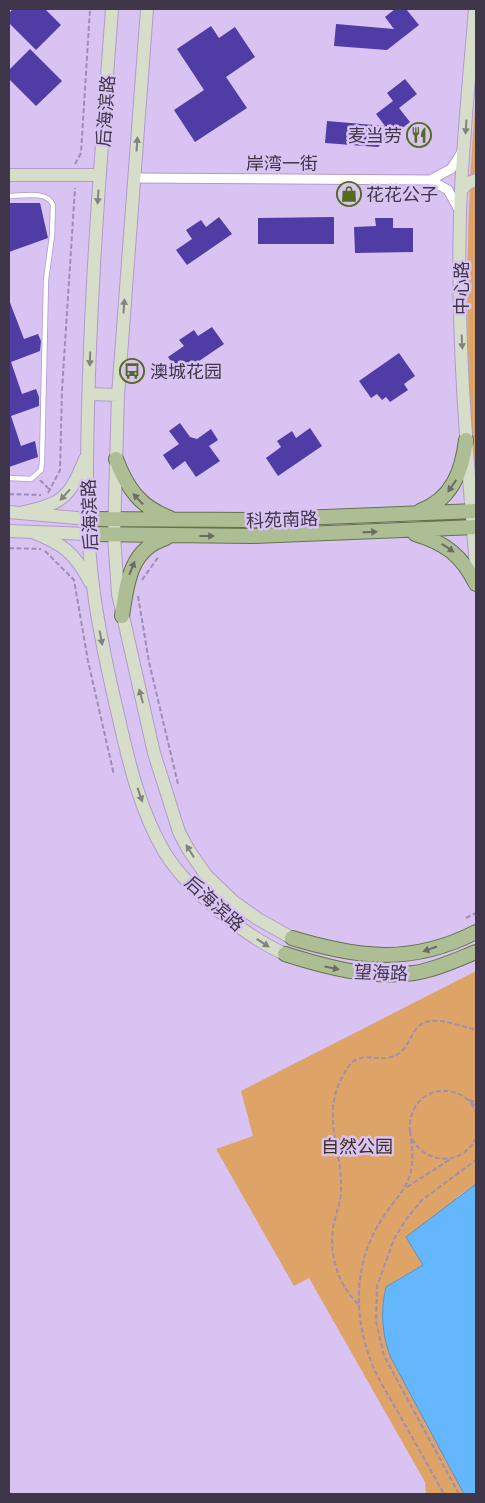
<svg xmlns="http://www.w3.org/2000/svg" width="485" height="1503" viewBox="0 0 485 1503" font-family="'Exo 2','Noto Sans SC',sans-serif">
	<style>
		.green { fill: #dea367 }
		.water { fill: #64b7fc; stroke: #5990c6 }
		.building { fill: #4f3ca5 }
		.lines { fill: none; stroke-linecap: round; stroke-linejoin: round }
		.lane-casing { stroke: #b09bc9; stroke-width: 6 }
		.street-casing { stroke: #b09bc9; stroke-width: 11 }
		.secondary-casing { stroke: #b09bc9; stroke-width: 14 }
		.primary-casing { stroke: #64724b; stroke-width: 16 }
		.path { stroke: #9f8eb3; stroke-width: 2; stroke-dasharray: 5 2.5; stroke-linecap: butt }
		.lane { stroke: #fff; stroke-width: 4.5 }
		.street { stroke: #fff; stroke-width: 9 }
		.secondary { stroke: #d6dec9; stroke-width: 12 }
		.primary { stroke: #aebe94; stroke-width: 14 }
		.oneway { fill: #838283 }
		.oneway2 { fill: #6b6c67 }
		.labels { text-anchor: middle; dominant-baseline: central; stroke-width: 5; stroke-linejoin: round; paint-order: stroke }
		.street-label { font-size: 18px; fill: #3f3649; stroke: #d9c3f3 }
		.poi-label { font-size: 18px; fill: #3f3649; stroke: #d9c3f3; text-anchor: start }
		.park-label { font-size: 18px; fill: #402e1d; stroke: #d9c3f3 }
	</style>
	<rect width="100%" height="100%" fill="#d9c3f3"/>
	<path class="green" d="M476,96v400c-11,-132 -12,-267 0,-400z
		M476,971v213l-19,13 -34,68 -37,22c-7,24 -4,49 5,71l73,136h-38l-1,-12 -116,-204 -15,8 -78,-137 37,-13 -12,-45z"/>
	<path class="water" d="M476,1184v310h-12l-73,-136c-9,-22 -11,-47 -5,-71l37,-22 -17,-28z"/>
	<path class="building" d="M13,9h32l16,16 -25,25 -27,-27v-10z
		M395,9h11l13,16 -32,25 -53,-4 2,-22 58,5 -9,-12z
		M211,26l8,12 16,-11 20,30 -29,20 21,31 -52,34 -21,-32 30,-20 -27,-41z
		M30,49l32,32 -26,25 -27,-27v-9z
		M405,79l12,15 -18,14 11,14 -32,25 -53,-4 2,-22 58,5 -9,-12 17,-13 -6,-8z
		M9,203h31l8,35 -39,14z
		M219,217l13,17 -45,31 -11,-15 16,-11 -6,-9 15,-10 5,7z
		M334,217v27h-76v-26z
		M375,218h18v10h20v24l-58,1 -1,-26 22,-1z
		M9,300l15,39 14,-5 3,7 -1,10 -29,11 11,32 14,-5 3,8v9l-28,10 10,30 14,-5 3,16 -29,10z
		M212,327l12,17 -44,30 -12,-17 16,-11 -5,-6 15,-10 4,6z
		M399,353l16,23 -11,8 4,6 -18,12 -4,-5 -4,3 -5,-6 -6,4 -12,-17z
		M180,423l10,14 7,2 14,-10 7,11 -9,6 11,15 -24,16 -11,-16 -12,9 -10,-15 16,-11 -10,-13z
		M310,428l12,18 -44,30 -12,-18 15,-11 -4,-6 15,-10 4,7z"/>
	<g class="lines">
		<defs>
			<path id="lane" d="M9,196c13,0 38,-6 44,9l-1,31 -6,44 -4,182 -1,8 -10,9 -22,-1"/>
			<path id="street" d="M134,178l296,2 21,-11 11,-17
				M430,180l18,10 10,18"/>
			<path id="secondary" d="M112,9c-9,122 -19,244 -23,366 -2,64 -4,130 2,194 5,50 16,100 28,150 10,45 22,94 46,134 23,37 81,84 120,101
				M147,9l-29,386 -4,140 4,59 36,159 25,79 9,17 18,26 28,27 24,17 34,19
				M475,9c-5,60 -11,120 -14,181 -6,125 5,252 15,377
				M9,175h91
				M461,190l7,-7 8,-3
				M89,394l29,1
				M9,512l79,7
				M20,513c43,-10 48,-13 65,-54
				M9,531l79,3
				M32,532c31,12 42,20 58,50"/>
			<path id="primary" d="M116,459c11,29 24,48 54,59
				M420,511c32,-12 42,-39 46,-71
				M88,519l162,1 226,-9
				M88,534l164,2 224,-9
				M415,534c31,9 47,22 61,50
				M122,616c5,-33 8,-67 44,-78
				M292,938c66,20 120,27 184,-6
				M285,954c41,13 85,25 129,19 21,-3 42,-13 62,-21"/>
		</defs>
		<use href="#lane" class="lane-casing"/>
		<use href="#street" class="street-casing"/>
		<use href="#secondary" class="secondary-casing"/>
		<use href="#primary" class="primary-casing"/>
		<path class="path" d="M75,164l6,-11 9,-144
			M40,480l9,9
			M48,493l12,-23 2,-80 13,-202
			M9,494l32,1
			M9,548l32,1
			M45,551l29,29 14,81 26,114
			M142,580l17,-24
			M138,596l11,66 29,122
			M466,918l10,-5
			M469,1100l7,2
			M471,1103l5,9
			M410,1131c9,60 -11,55 -35,100 -22,41 -20,90 -3,133 7,17 18,34 27,50 15,27 30,53 45,80
			M410,1132c-3,-25 17,-47 43,-40 9,2 16,9 23,14
			M412,1139c15,26 50,27 64,-1
			M407,1187l42,-27
			M358,1304c-20,-20 -29,-48 -25,-76 2,-13 8,-25 8,-37 2,-43 -22,-76 4,-119 3,-5 6,-11 13,-13 13,-5 25,4 40,-5 10,-6 11,-16 18,-25 13,-17 43,-3 60,1
			M459,1494l-75,-138 -8,-35 1,-35 17,-47 13,-21 15,-18 54,-40"/>
		<use href="#lane" class="lane"/>
		<use href="#street" class="street"/>
		<use href="#secondary" class="secondary"/>
		<use href="#primary" class="primary"/>
	</g>
	<defs><path id="oneway-solid" d="M-6-.8H1V-3.2L6.5 0L1 3.2V.8H-6Z" transform="scale(1.25)"/></defs>
	<g class="oneway">
		<use href="#oneway-solid" transform="translate(466 127) rotate(94)"/>
		<use href="#oneway-solid" transform="translate(137 144) rotate(-86)"/>
		<use href="#oneway-solid" transform="translate(98 197) rotate(94)"/>
		<use href="#oneway-solid" transform="translate(124 306) rotate(-86)"/>
		<use href="#oneway-solid" transform="translate(462 342) rotate(87)"/>
		<use href="#oneway-solid" transform="translate(90 359) rotate(92)"/>
		<use href="#oneway-solid" transform="translate(65 495) rotate(132)"/>
		<use href="#oneway-solid" transform="translate(101 638) rotate(79)"/>
		<use href="#oneway-solid" transform="translate(141 696) rotate(-105)"/>
		<use href="#oneway-solid" transform="translate(140 795) rotate(71)"/>
		<use href="#oneway-solid" transform="translate(190 851) rotate(-122)"/>
		<use href="#oneway-solid" transform="translate(263 943) rotate(33)"/>
	</g>
	<g class="oneway2">
		<use href="#oneway-solid" transform="translate(452 486) rotate(125)"/>
		<use href="#oneway-solid" transform="translate(138 499) rotate(-133)"/>
		<use href="#oneway-solid" transform="translate(370 532) rotate(-2)"/>
		<use href="#oneway-solid" transform="translate(207 536)"/>
		<use href="#oneway-solid" transform="translate(448 548) rotate(33)"/>
		<use href="#oneway-solid" transform="translate(132 568) rotate(-68)"/>
		<use href="#oneway-solid" transform="translate(430 949) rotate(161)"/>
		<use href="#oneway-solid" transform="translate(332 968) rotate(12)"/>
	</g>
	<defs>
		<symbol id="restaurant-ring" viewBox="-11 -11 22 22"><circle r="9.5" fill="#d9c3f3" stroke="#526b1d" stroke-width="1.5"/><path d="M-5-6h1v4h1v-4h1v4h1v-4h1v5L-1.5 .5V6h-2V.5L-5-1ZM5-6V6H3V1.5H1.5Q1.5-4 5-6Z" fill="#526b1d"/></symbol>
		<symbol id="shop-ring" viewBox="-11 -11 22 22"><circle r="9.5" fill="#d9c3f3" stroke="#526b1d" stroke-width="1.5"/><path d="M-5-2.5h2.3a2.7 3.5 0 0 1 5.4 0H5L5.5 6h-11ZM-1.5-2.5h3a1.5 2.3 0 0 0-3 0Z" fill="#526b1d"/></symbol>
		<symbol id="bus-ring" viewBox="-11 -11 22 22"><circle r="9.5" fill="#d9c3f3" stroke="#526b1d" stroke-width="1.5"/><path d="M-5-6H5V4H4V6H2V4H-2V6H-4V4H-5ZM-3.5-4V0h7V-4ZM-3.5 1.2v1.5H-2V1.2ZM2 1.2v1.5H3.5V1.2Z" fill="#526b1d"/></symbol>
	</defs>
	<g fill-rule="evenodd">
		<use href="#restaurant-ring" x="405" y="121" width="28" height="28"/>
		<use href="#shop-ring" x="335" y="180" width="28" height="28"/>
		<use href="#bus-ring" x="118" y="357" width="28" height="28"/>
	</g>
	<g class="labels">
		<g class="street-label">
			<text transform="translate(105 111) rotate(-86)">后海滨路</text>
			<text x="282" y="163">岸湾一街</text>
			<text transform="translate(461 288) rotate(-90)">中心路</text>
			<text transform="translate(89 515) rotate(-92)">后海滨路</text>
			<text transform="translate(282 519) rotate(-2)">科苑南路</text>
			<text transform="translate(215 903) rotate(42)">后海滨路</text>
			<text transform="translate(381 972) rotate(2)">望海路</text>
		</g>
		<g class="poi-label">
			<text x="402" y="135" text-anchor="end">麦当劳</text>
			<text x="366" y="194">花花公子</text>
			<text x="150" y="371">澳城花园</text>
		</g>
		<g class="park-label">
			<text x="357" y="1146">自然公园</text>
		</g>
	</g>
	<rect width="485" height="1503" fill="none" stroke="#3f3649" stroke-width="20"/>
</svg>
